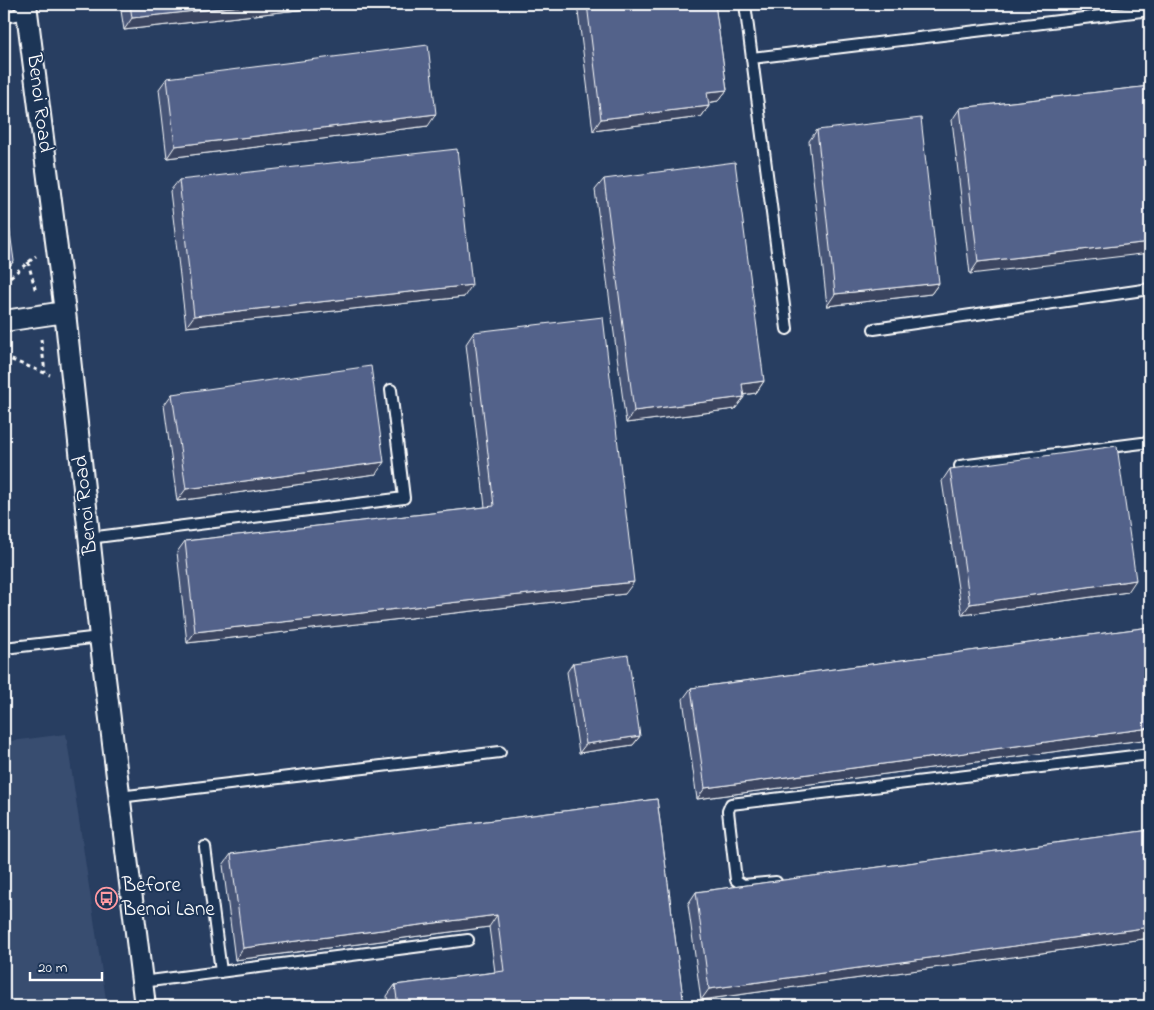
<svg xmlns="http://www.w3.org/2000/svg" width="1154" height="1010" viewBox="0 0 1154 1010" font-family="'Indie Flower',sans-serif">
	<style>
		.built { fill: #394d70 }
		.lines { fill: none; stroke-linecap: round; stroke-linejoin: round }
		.lane-casing { stroke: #fff; stroke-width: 14 }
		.street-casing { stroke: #fff; stroke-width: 24 }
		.path { stroke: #fff; stroke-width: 3; stroke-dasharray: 4 4; stroke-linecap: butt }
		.lane { stroke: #1d3557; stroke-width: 10 }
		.street { stroke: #1d3557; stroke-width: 20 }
		.wall { fill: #475477; stroke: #fff }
		.shaded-wall { fill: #3a4561; stroke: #fff }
		.building { fill: #53628a; stroke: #fff }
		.labels { text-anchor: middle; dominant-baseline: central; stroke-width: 4; stroke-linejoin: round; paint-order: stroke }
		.street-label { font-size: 21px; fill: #fff; stroke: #1d3557 }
		.poi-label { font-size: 21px; fill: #fff; stroke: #1d3557; text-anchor: start }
	</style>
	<rect width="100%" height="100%" fill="#283e61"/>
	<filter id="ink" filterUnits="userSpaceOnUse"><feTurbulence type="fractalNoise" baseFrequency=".02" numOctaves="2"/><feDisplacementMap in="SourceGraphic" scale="10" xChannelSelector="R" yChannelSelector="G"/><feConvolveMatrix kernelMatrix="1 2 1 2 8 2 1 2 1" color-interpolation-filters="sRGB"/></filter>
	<g filter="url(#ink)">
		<path class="built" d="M66,734l41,272h-103v-264z"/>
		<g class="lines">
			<defs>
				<path id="lane" d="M745,4l42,325
					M4,17l23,-4
					M752,58l398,-48
					M874,329l276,-40
					M960,466l190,-24
					M89,538l315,-40 -13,-108
					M4,648l96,-11
					M119,797l381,-45
					M205,847l16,125
					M776,882l-33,3 -7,-5 -8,-69 3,-7 419,-50
					M142,982l326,-42"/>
				<path id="street" d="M26,4l39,308 35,325 45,369
					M4,321l61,-9"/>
			</defs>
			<use href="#lane" class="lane-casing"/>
			<use href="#street" class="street-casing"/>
			<path class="path" d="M28,262l8,30
				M4,282l32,-26
				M41,339l4,34
				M4,357l46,18"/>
			<use href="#lane" class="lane"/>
			<use href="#street" class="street"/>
		</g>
		<path class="wall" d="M120,4h230l-226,26z
			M577,4h138l12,86 -9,11 -10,2 1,3 -8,11 -108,14z
			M167,78l261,48 -261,32 -8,-69z
			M1150,86l-180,188 -18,-154 8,-12z
			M817,130l122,153 -8,11 -104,12 -18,-165z
			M604,179l160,202 -8,12 -13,2 1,2 -9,12 -109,14 -31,-233z
			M179,180l285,117 -278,30 -16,-136z
			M474,332l151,262 -438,49 -10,-91 8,-11 300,-34 -19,-163z
			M172,394l204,80 -199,27 -13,-96z
			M950,469l178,123 -166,23 -20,-134z
			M1150,627v112l-453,60 -14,-100 8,-11z
			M573,663l67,73 -7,9 -54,8 -12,-81z
			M657,799l27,207h-296l-1,-10 8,-11 100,-13 -6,-45 -254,33 -12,-95 8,-11z
			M1150,830v108l-449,62 -13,-96 8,-12z"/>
		<path class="shaded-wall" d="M258,4h92l-226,26 8,-12z
			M727,90l-9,11 -19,3 8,-12z
			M709,106l-8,11 -108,14 8,-12z
			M436,114l-8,12 -261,32 8,-12z
			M1150,242v11l-180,21 8,-12z
			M14,261l-9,11 -1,2v-3z
			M939,283l-8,11 -104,12 8,-12z
			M472,285l-8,12 -278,30 8,-11z
			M764,381l-8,12 -22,3 8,-12z
			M744,397l-9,12 -109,14 8,-12z
			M384,462l-8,12 -199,27 9,-12z
			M1136,580l-8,12 -166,23 8,-11z
			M634,582l-9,12 -438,49 8,-11z
			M1150,728v11l-453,60 8,-11z
			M640,736l-7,9 -54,8 7,-9z
			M497,915l-8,12 -254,33 8,-12z
			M1150,927v11l-449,62 8,-11z"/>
		<path class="building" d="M130,4h128l-126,14z
			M587,4h128l12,86 -20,2 2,14 -108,13z
			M428,45l8,69 -261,32 -8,-68z
			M1150,86v156l-172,20 -18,-154z
			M921,118l18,165 -104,11 -18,-164z
			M457,149l15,136 -278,31 -15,-136z
			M735,162l29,219 -22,3 2,13 -110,14 -30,-232z
			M4,189l10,72 -10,10z
			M603,317l31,265 -439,50 -10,-91 309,-35 -20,-174z
			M371,366l13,96 -198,27 -14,-95z
			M1117,446l19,134 -166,24 -20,-135z
			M1150,627v101l-445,60 -14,-100z
			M628,655l12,81 -54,8 -13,-81z
			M657,799l27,207h-286l-3,-21 109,-14 -7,-56 -254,33 -12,-94z
			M1150,830v97l-441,62 -13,-97z"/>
	</g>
	<defs>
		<symbol id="bus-ring" viewBox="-11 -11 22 22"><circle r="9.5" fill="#1d3557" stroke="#ff9aa2" stroke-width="1.5"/><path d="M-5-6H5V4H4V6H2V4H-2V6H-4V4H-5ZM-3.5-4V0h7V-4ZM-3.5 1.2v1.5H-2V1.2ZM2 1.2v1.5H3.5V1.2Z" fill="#ff9aa2"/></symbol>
	</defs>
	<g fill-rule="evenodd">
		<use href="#bus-ring" x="94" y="886" width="25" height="25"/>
	</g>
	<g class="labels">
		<g class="street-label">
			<text transform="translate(39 103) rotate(83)">Benoi Road</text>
			<text transform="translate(86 505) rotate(-96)">Benoi Road</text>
		</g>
		<g class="poi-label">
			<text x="122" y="886">Before<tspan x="122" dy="24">Benoi Lane</tspan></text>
		</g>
	</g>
	<rect width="1154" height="1010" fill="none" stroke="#1d3557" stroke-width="20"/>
	<rect x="10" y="10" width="1134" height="990" fill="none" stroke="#fff" stroke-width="2" filter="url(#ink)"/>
	<path d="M30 972v8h72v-8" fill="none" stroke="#ffffff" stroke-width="2.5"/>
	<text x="38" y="972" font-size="15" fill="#ffffff" stroke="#1d3557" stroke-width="4" paint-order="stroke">20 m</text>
</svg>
